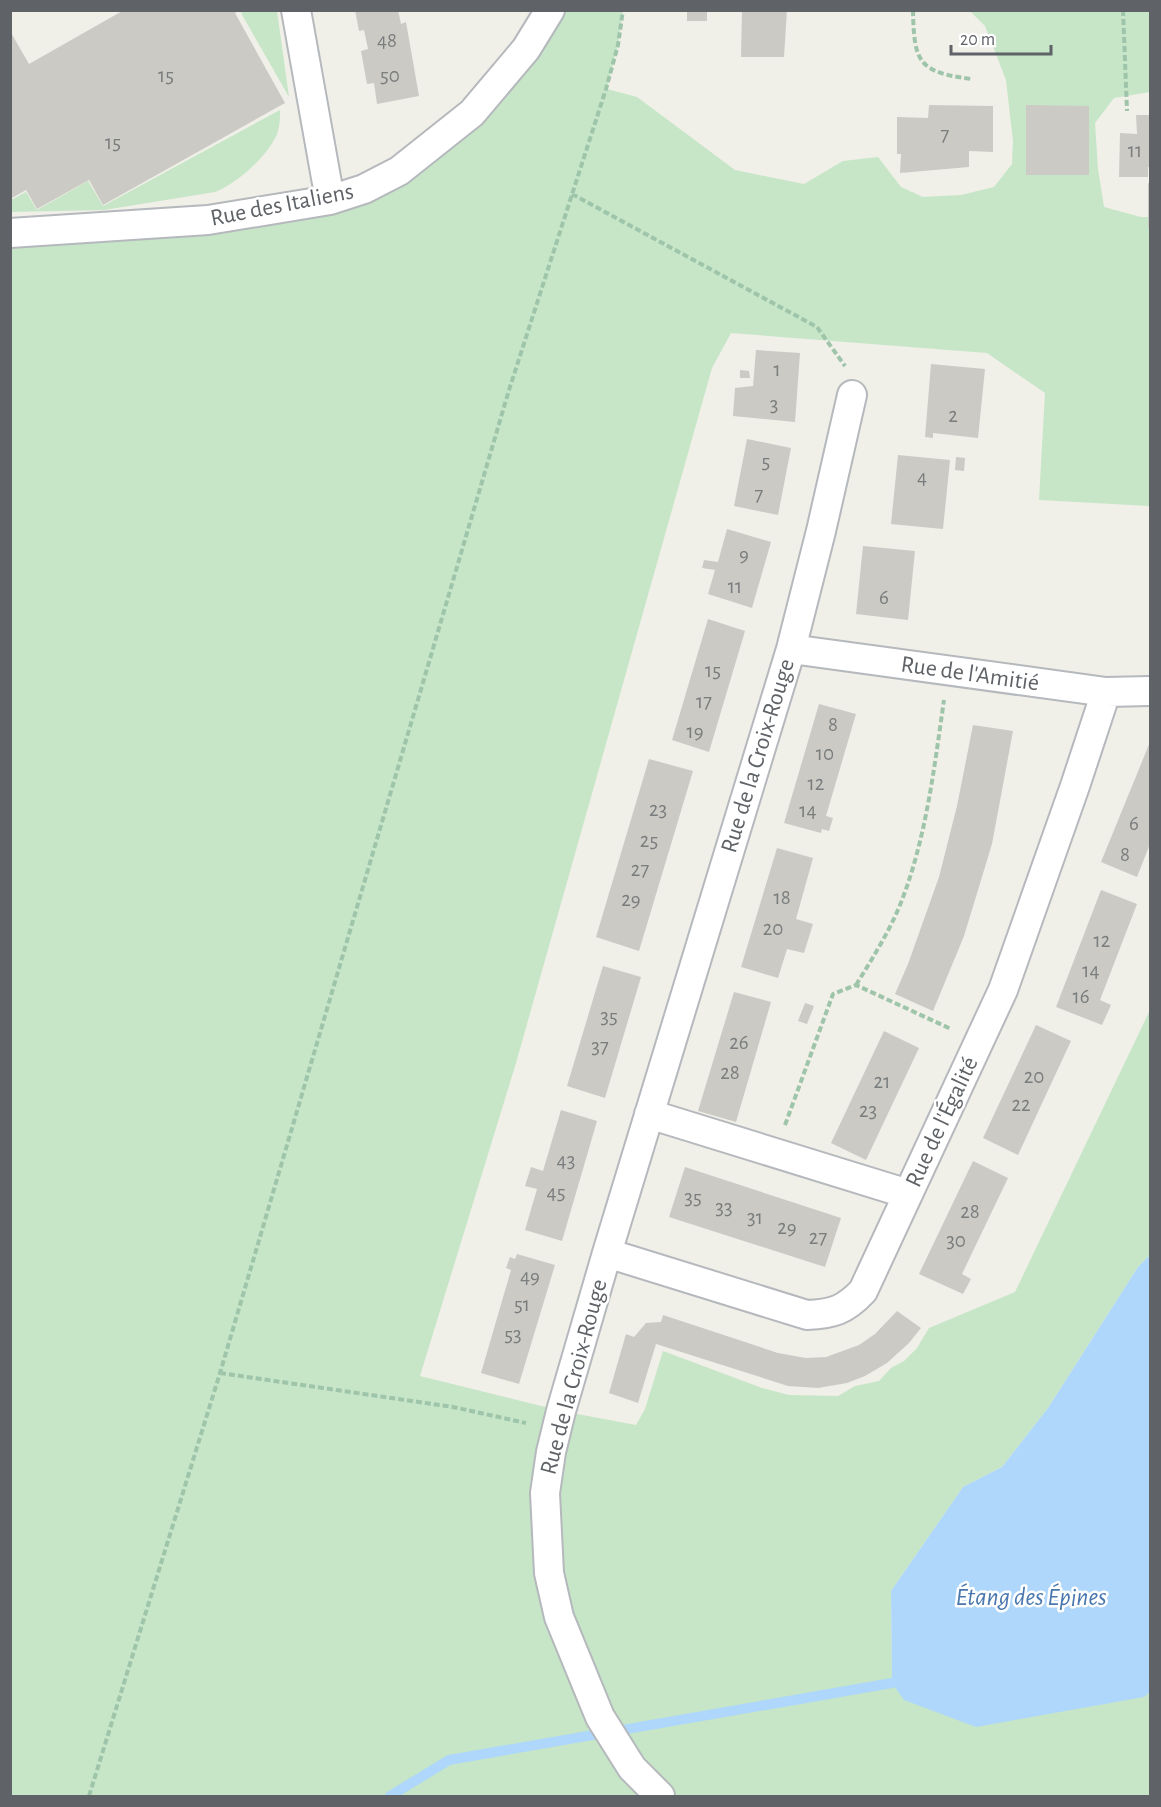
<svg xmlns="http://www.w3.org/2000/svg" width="1161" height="1807" viewBox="0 0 1161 1807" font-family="'Alegreya Sans',sans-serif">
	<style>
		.green { fill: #c6e6c7 }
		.water { fill: #aed7fb }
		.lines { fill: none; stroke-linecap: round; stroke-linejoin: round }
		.stream { stroke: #aed7fb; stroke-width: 10 }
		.building { fill: #cccac4 }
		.street-casing { stroke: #b5b8bc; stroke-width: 32 }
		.path { stroke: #9ec4aa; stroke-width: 4; stroke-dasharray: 6 3; stroke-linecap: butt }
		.street { stroke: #fff; stroke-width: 28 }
		.labels { text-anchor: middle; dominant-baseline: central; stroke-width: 5; stroke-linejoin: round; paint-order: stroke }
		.number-label { font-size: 21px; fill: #7a7d7e }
		.street-label { font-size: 24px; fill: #5f6367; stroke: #fff }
		.water-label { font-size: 26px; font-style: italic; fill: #4a78ae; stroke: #fff }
	</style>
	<rect width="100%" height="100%" fill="#f0efe8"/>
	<path class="green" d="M246,10l31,1 12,86 -48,-84z
		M550,10l73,1 -5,34 -11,44 30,8 98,73 69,14 39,-23 35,-4 23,30 22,10 38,-2 33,-8 18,-23 1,-23 -7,-61 -21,-54 -15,-15h180v81l-36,6 -19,25 3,46 6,38 37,10h9v289l-111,-6 6,-107 -58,-40 -256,-20 -19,35 -196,695 -96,313 141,35 75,14 9,-16 18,-58 99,37 27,7 49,1 17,-10 24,-5 12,-13 13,-7 13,-13 12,-20 86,-36 135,-282v245l-12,12 -90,141 -46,59 -39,20 -72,104 1,92 251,14 7,-5v104h-1139v-1563l197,-13 191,-49z
		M280,110c0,8 0,16 -3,24 -9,22 -41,50 -62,58l-111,18 -93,2v-12l15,-8 11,18 51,-29 15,25z"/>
	<path class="water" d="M1150,1255v437l-6,5 -168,30 -72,-27 -12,-17 -1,-92 72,-104 39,-20 46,-59 90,-141z"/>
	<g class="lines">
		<path class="stream" d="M390,1796l59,-36 443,-77"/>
	</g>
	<path class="building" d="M124,10h116l-5,3 50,90 -182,102 -14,-25 -52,29 -11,-19 -16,9v-168l19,33z
		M355,10h43l3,14 5,-2 13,74 -42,8 -3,-21 -7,1 -6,-33 7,-2 -4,-19 -5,1z
		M687,10h20v11h-20z
		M742,10h45l-3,47h-43z
		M929,105l64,1v46l-24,-1v16l-69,6 1,-19h-4v-37l31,1z
		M1026,105l63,1v69h-63z
		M1136,115h14v52h-2v10h-29l1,-44 17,1z
		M1148,183h2v45h-2z
		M756,350l44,3 -5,69 -62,-6 2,-28 18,-2z
		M931,364l54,5 -7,69 -45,-5v5l-8,-1z
		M740,370l9,1 1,7h-10z
		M747,439l44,9 -13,67 -44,-9z
		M898,455l52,5 -7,69 -52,-5z
		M956,457l9,1 -1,13 -9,-1z
		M727,529l44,13 -19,66 -44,-14 7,-24 -13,-2 2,-8 14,2z
		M863,546l52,5 -7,69 -52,-6z
		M708,619l37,12 -36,121 -37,-12z
		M819,704l37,10 -30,102 7,2 -4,13 -7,-2 -1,4 -37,-10z
		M973,725l40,6 -21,113 -28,92 -31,75 -38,-17 13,-30 31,-87 18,-71z
		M1150,742v102l-13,33 -36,-15z
		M649,759l44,12 -54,180 -43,-14z
		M777,848l36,10 -17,61 17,5 -9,29 -17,-4 -9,29 -37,-11z
		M1101,890l36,14 -37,96 11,5 -9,20 -46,-18z
		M603,966l38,11 -36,121 -38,-12z
		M734,992l37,10 -35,120 -38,-11z
		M805,1003l9,3 -7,18 -9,-3z
		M1036,1025l35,16 -53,114 -35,-17z
		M884,1031l35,17 -53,112 -35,-17z
		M561,1110l36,11 -35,120 -37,-11 12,-41 -12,-3 6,-19 12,4z
		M973,1161l35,17 -46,96 9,5 -8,15 -44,-20z
		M685,1167l156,51 -16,49 -156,-50z
		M517,1254l38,11 -36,119 -38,-11 30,-103 -5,-2 4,-11 5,2z
		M897,1311l24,17 -12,15 -22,20 -22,13 -18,7 -29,5 -30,-2 -132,-42 -18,59 -29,-10 17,-59 8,3 12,-14 15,-1 2,-7 115,38 28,5 20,-1 33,-12 16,-11z"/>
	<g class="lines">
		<defs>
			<path id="street" d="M296,10l34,190
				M10,233l198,-13 122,-20 34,-11 35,-18 73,-58 54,-64 24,-39
				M791,649l315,43 44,-1
				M649,1114l259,80
				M607,1253l200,62c26,-1 38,-5 56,-24l140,-301 72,-204 31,-94
				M660,1796l-28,-28 -32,-51 -41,-100 -10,-44 -4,-80 6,-41 10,-41 46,-158 184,-604 30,-118 31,-136"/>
		</defs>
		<use href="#street" class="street-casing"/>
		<path class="path" d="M913,10c1,52 5,62 58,69
			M1123,10l4,101
			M572,194l245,133 28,39
			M856,985c16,-26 32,-51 44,-80 26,-65 34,-136 44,-205
			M785,1125l48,-131 23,-9 95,44
			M220,1373l233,34 73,16
			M89,1796l131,-423 289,-983 97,-301 12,-44 5,-35"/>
		<use href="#street" class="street"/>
	</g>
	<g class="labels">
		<g class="number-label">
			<text x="387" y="40">48</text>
			<text x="166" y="75">15</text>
			<text x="390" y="75">50</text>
			<text x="945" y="134">7</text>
			<text x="113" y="142">15</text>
			<text x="1135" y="150">11</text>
			<text x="777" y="369">1</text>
			<text x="774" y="404">3</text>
			<text x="953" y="415">2</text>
			<text x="766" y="461">5</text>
			<text x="922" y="477">4</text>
			<text x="759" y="494">7</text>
			<text x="744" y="554">9</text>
			<text x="735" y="586">11</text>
			<text x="884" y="597">6</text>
			<text x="713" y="670">15</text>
			<text x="704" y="701">17</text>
			<text x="833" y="724">8</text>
			<text x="695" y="731">19</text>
			<text x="825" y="753">10</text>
			<text x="816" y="783">12</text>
			<text x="658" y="809">23</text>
			<text x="808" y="810">14</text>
			<text x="1134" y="823">6</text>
			<text x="649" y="840">25</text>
			<text x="1125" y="854">8</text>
			<text x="640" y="869">27</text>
			<text x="782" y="897">18</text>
			<text x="631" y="899">29</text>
			<text x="773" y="928">20</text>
			<text x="1102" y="940">12</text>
			<text x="1091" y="970">14</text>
			<text x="1081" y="996">16</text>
			<text x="609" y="1016">35</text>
			<text x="739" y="1042">26</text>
			<text x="600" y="1046">37</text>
			<text x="730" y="1072">28</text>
			<text x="1034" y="1076">20</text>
			<text x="882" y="1081">21</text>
			<text x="1021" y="1104">22</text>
			<text x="868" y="1110">23</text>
			<text x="566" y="1160">43</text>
			<text x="556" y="1192">45</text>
			<text x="693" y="1197">35</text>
			<text x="724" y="1207">33</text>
			<text x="970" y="1211">28</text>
			<text x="755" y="1217">31</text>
			<text x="787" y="1227">29</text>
			<text x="818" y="1237">27</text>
			<text x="956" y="1240">30</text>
			<text x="530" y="1276">49</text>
			<text x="522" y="1304">51</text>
			<text x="513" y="1334">53</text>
		</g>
		<g class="street-label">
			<text transform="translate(282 205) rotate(-11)">Rue des Italiens</text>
			<text transform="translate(970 674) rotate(8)">Rue de l'Amitié</text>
			<text transform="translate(758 756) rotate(-73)">Rue de la Croix-Rouge</text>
			<text transform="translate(942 1122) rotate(-65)">Rue de l'Égalité</text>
			<text transform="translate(574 1377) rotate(-75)">Rue de la Croix-Rouge</text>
		</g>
		<g class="water-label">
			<text x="1031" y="1597">Étang des Épines</text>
		</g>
	</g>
	<rect width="1161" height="1807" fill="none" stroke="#5f6367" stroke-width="24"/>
	<path d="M951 45v9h100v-9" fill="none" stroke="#5f6367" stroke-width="3"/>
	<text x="960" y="45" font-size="18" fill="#5f6367" stroke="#ffffff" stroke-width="4.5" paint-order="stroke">20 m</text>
</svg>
